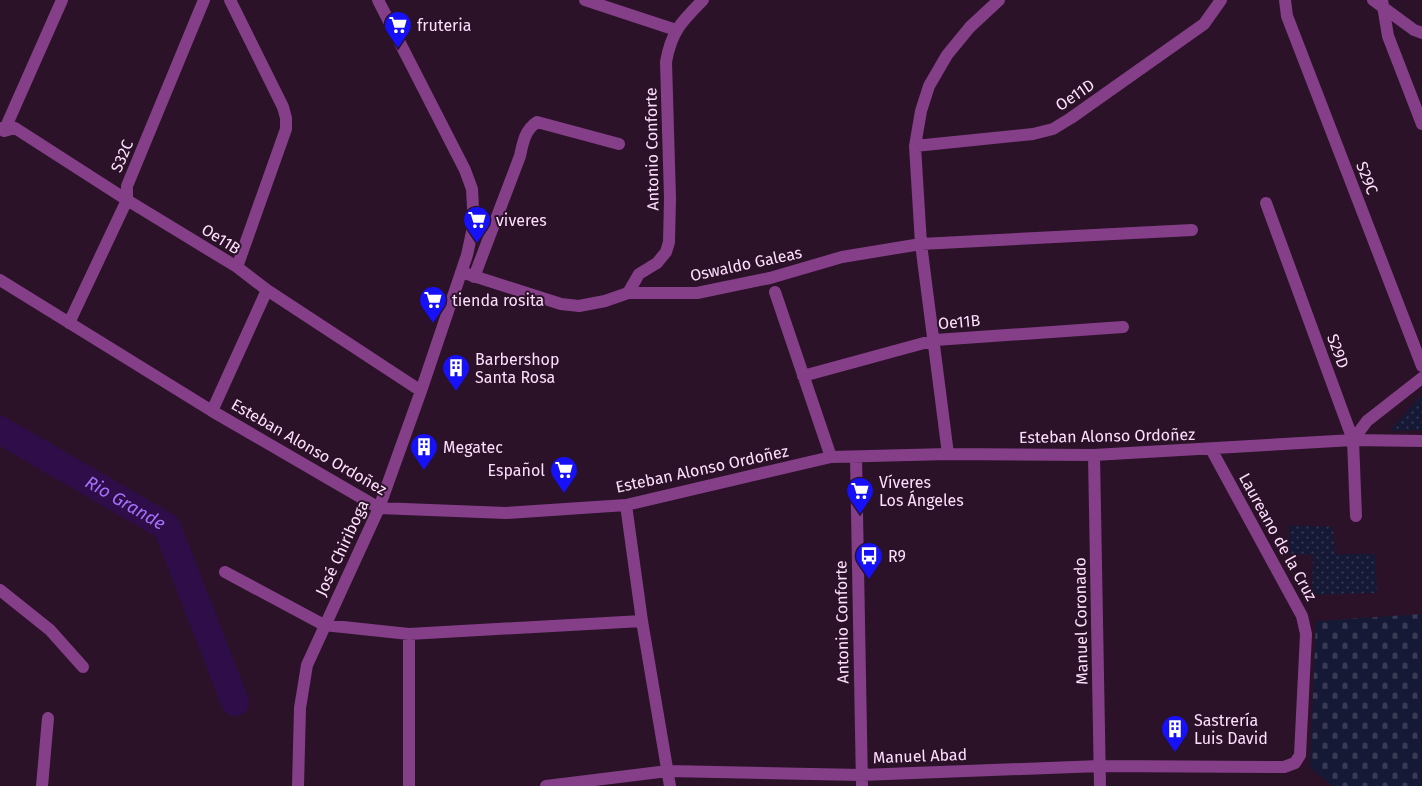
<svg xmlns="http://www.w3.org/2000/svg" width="1422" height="786" viewBox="0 0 1422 786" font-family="'Fira Sans',sans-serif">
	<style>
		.grass { fill: url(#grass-dots) }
		.cemetery { fill: url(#cemetery-stones) }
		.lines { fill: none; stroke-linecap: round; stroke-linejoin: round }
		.river { stroke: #2f0d49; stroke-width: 28 }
		.minor { stroke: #853f88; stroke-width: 12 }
		.labels { text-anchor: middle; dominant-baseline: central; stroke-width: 4; stroke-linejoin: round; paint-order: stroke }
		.poi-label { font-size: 16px; fill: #fedefd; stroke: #2b1229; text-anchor: start }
		.street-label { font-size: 16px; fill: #fedefd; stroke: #2b1229 }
		.water-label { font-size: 18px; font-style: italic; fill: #a570fa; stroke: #2b1229 }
	</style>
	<defs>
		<pattern id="grass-dots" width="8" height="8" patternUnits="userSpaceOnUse" patternTransform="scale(1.25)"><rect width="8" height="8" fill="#161935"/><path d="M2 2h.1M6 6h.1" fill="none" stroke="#393a53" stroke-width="1.8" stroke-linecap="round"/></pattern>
		<pattern id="cemetery-stones" width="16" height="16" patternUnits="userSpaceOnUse" patternTransform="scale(1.25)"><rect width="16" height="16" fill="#161935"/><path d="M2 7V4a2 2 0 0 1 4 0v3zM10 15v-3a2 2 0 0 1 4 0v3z" fill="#393a53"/></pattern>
	</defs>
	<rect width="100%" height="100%" fill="#2b1229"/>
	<path class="grass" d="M1422,394v36l-33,1z
		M1289,525l44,2 2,27h40l2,39 -65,2 1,-40 -24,-1z"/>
	<path class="cemetery" d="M1422,614v172h-90l-22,-19 6,-146z"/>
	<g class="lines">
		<path class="river" id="s1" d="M0,430l167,97 68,175"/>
		<path class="minor" d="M230,0l53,107 3,11v11l-49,138
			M585,0l91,30
			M1285,0l2,16 135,350
			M1373,0l41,30 8,3
			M1382,0l6,36 34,88
			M0,128l4,3 11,-3 112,72 110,67 30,23 154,101
			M4,131l58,-131
			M915,146l118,-12 20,-5 18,-11 133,-94 17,-24
			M1266,203l87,237 3,76
			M461,272l100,32 18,2 26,-5 23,-8h69l73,-15 72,-21 79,-13 271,-14
			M474,277l46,-121c3,-14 5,-26 17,-34l82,22
			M0,280l212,131 167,97 127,5 120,-8 205,-48 117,-3 146,1 259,-15 69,1
			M775,292l56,165
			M628,293l11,-19 18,-11 9,-11 3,-10 1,-44 -4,-136c5,-30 16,-41 37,-62
			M69,323l58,-123v-14l77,-186
			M803,376l132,-36 188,-13
			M212,411l55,-121
			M1353,440l14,-19 55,-43
			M948,454l-27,-210 -6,-98 6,-35 8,-25 18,-31 23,-28 29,-27
			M1094,455l6,331
			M856,457l6,329
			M626,505l16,116 28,165
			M225,572l99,53 85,9 233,-13
			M0,590l50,40 33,37
			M42,786l6,-68
			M298,786l2,-78 7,-43 72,-157 42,-117 46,-136 5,-23 1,-24 -1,-19 -7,-19 -87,-170
			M409,786v-152
			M546,786l122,-15 193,4 239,-9 184,1 11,-4 5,-8 6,-121 -4,-18 -91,-167"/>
	</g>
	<defs>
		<symbol id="supermarket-pin" viewBox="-11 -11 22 30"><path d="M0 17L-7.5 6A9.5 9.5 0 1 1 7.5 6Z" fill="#1611f7" stroke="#2b1229"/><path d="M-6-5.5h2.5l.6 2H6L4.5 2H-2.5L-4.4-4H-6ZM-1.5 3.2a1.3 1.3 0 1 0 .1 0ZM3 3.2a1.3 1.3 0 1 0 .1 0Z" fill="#fff"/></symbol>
		<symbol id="building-pin" viewBox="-11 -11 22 30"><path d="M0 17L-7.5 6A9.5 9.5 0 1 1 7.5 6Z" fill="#1611f7" stroke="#2b1229"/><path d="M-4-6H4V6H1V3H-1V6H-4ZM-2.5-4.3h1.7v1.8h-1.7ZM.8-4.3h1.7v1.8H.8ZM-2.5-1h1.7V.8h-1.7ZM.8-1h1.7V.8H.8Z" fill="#fff"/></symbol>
		<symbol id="bus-pin" viewBox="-11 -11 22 30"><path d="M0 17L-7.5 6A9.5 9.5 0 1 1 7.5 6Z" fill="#1611f7" stroke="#2b1229"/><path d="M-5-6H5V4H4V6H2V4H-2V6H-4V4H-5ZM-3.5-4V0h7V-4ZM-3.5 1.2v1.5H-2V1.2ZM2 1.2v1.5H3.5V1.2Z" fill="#fff"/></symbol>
	</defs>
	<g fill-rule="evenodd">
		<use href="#supermarket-pin" x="382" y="9" width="32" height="43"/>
		<use href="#supermarket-pin" x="461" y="204" width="32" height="43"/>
		<use href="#supermarket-pin" x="417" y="284" width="32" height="43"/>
		<use href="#building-pin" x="440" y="352" width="32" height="43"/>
		<use href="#building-pin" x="408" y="431" width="32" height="43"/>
		<use href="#supermarket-pin" x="548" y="454" width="32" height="43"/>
		<use href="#supermarket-pin" x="844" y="475" width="32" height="43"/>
		<use href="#bus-pin" x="853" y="540" width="32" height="43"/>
		<use href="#building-pin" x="1159" y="713" width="32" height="43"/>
	</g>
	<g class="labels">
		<g class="poi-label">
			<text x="417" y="25">fruteria</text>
			<text x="496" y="220">viveres</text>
			<text x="452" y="300">tienda rosita</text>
			<text x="475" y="359">Barbershop<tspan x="475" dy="18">Santa Rosa</tspan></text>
			<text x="443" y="447">Megatec</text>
			<text x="545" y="470" text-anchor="end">Español</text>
			<text x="879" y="482">Víveres<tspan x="879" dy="18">Los Ángeles</tspan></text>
			<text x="888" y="556">R9</text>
			<text x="1194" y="720">Sastrería<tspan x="1194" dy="18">Luis David</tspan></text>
		</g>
		<g class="street-label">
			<text transform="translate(1075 95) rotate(-34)">Oe11D</text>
			<text transform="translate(652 149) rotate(-91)">Antonio Conforte</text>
			<text transform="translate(122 156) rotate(-67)">S32C</text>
			<text transform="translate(1367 178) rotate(69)">S29C</text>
			<text transform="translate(221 239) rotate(32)">Oe11B</text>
			<text transform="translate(746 264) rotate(-12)">Oswaldo Galeas</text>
			<text transform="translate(959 322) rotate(-5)">Oe11B</text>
			<text transform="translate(1338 351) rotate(70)">S29D</text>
			<text transform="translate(1107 436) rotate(-1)">Esteban Alonso Ordoñez</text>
			<text transform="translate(309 447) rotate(30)">Esteban Alonso Ordoñez</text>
			<text transform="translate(702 469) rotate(-12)">Esteban Alonso Ordoñez</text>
			<text transform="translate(1278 537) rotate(61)">Laureano de la Cruz</text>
			<text transform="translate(342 548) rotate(-65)">José Chiriboga</text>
			<text transform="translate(1081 621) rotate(-91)">Manuel Coronado</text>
			<text transform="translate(842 622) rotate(-91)">Antonio Conforte</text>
			<text transform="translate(920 756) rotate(-2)">Manuel Abad</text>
		</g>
		<g class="water-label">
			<text stroke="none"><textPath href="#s1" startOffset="145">Rio Grande</textPath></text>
		</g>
	</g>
</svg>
